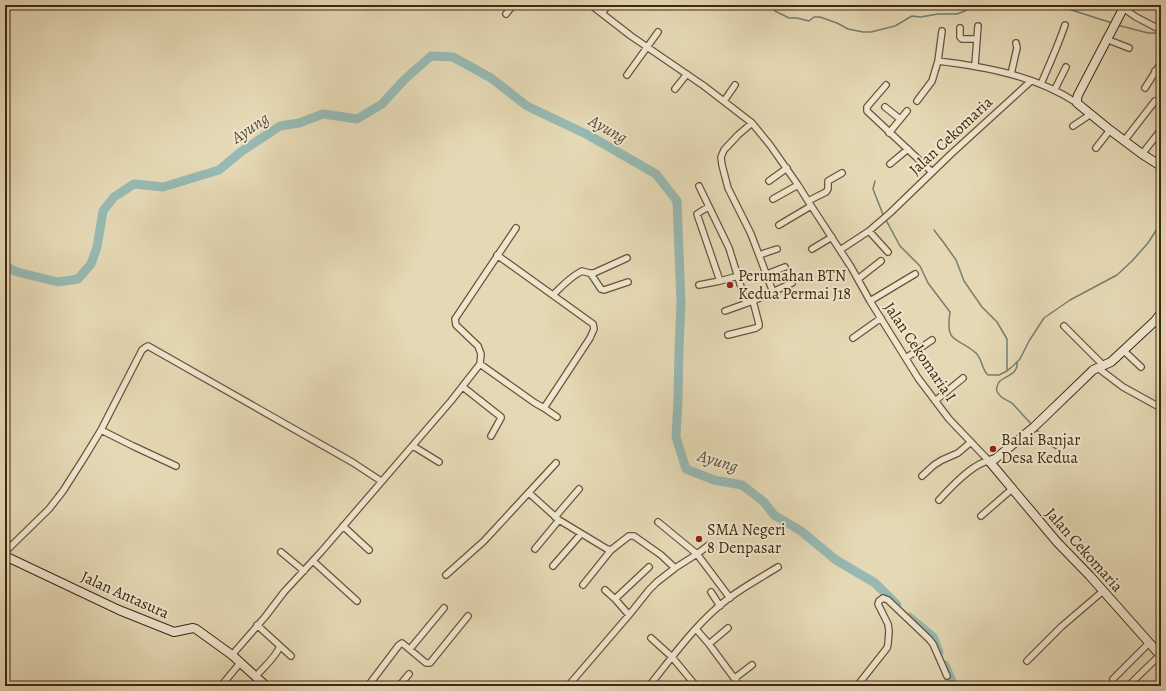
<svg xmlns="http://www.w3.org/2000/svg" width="1166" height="691" viewBox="0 0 1166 691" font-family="Alegreya,serif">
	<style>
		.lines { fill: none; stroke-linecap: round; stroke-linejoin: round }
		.stream { stroke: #757f71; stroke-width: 1.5 }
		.river { stroke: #97b9b3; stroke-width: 9 }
		.street-casing { stroke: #6a5438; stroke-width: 8 }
		.secondary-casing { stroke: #41280e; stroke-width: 10 }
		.street { stroke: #eee6cf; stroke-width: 5.5 }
		.secondary { stroke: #eee6cf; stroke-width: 8 }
		.poi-dot { fill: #8f2418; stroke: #eee6cf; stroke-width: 1.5 }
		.labels { text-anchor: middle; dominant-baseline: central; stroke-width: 4; stroke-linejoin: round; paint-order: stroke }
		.street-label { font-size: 16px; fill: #41280e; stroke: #eee6cf }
		.poi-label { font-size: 16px; fill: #41280e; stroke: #eee6cf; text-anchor: start }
		.water-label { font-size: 17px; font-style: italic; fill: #564c37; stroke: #eee6cf }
	</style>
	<rect width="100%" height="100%" fill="#e5d9b5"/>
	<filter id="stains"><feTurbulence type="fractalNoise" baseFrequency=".005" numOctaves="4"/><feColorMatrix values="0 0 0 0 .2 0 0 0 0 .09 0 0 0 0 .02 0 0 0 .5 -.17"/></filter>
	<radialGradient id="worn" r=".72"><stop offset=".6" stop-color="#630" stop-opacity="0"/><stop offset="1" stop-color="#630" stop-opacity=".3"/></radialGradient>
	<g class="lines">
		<path class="stream" d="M772,5l3,6 14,7h8l12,3 5,-4h6l17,6 11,6 15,3h8l24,-6 17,-10 9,1 17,-3h19l8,-3 7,-6
			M1056,5l56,18
			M1117,25l31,8h13
			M875,181l-2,8 11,28
			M886,220l14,26 20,20 8,17 22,29c-5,33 7,24 26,41 4,4 5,9 7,14 1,3 3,6 5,8h11l8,-4 7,-6 6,-6 9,-18 15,-23 26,-18 47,-25 15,-14 16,-18 9,-14
			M934,230l10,13 12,17 8,21 18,26 15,15 10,17v32
			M1017,362c2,16 -19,13 -20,25 -1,2 0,5 1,6 3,6 10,7 15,11 6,7 13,14 19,21
			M1036,429c7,9 16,21 27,22"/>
		<path class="river" d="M5,266l12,6 41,10 20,-3 13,-15 6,-17 6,-36 11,-14 20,-13 29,3 56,-17 23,-19 38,-25 19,-3 24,-9 34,5 25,-15 23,-25 26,-23 22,1 38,21 36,28 61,29 68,39 21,27 4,103 -2,44 -1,51 -2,38 10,32 28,11 28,5 22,17 10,13 27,16 35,29 39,23 22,22
			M909,617l24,20 6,15
			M945,665l9,21"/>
		<defs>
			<path id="street" d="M591,5l40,31 73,50 48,37 18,22 28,40 10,16 43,66 19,34 48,77 31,41 40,42c-16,2 -39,27 -50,39
				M1123,8l13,9 23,12
				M602,13l6,-8
				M506,14l7,-9
				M960,28v9l2,2h14
				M1106,39l23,9
				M938,61c49,6 98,15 139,42
				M975,65l3,-39
				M1155,71l6,4
				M1011,74l6,-26 -1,-5
				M627,75l31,-43
				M1041,84c8,-19 17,-38 24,-59
				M886,85l-19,22v4l65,61
				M1145,88l16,-25
				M675,89l12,-15
				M1055,89l11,-22
				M724,101l11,-16
				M917,101l15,-20 6,-20 4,-30
				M885,107l15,12
				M752,123l-14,12 -14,15 -3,7 1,8 6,23 23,46 22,58
				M1073,126l18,-12
				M889,133l18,-22
				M1124,141l31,-40
				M1096,148l14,-18
				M1142,154l19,-24
				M890,164l18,-15
				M769,181l18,-13
				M699,186l30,62 17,55
				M773,199l25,-14
				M808,201l18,-9 2,-3v-8l14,-8
				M708,207l-11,7 23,67
				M779,225l32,-19
				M869,231l19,21
				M812,249l20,-12
				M840,250l29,-19 21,-18 61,-59 80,-73
				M759,255l18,-6
				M591,274l10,15 3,1 24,-8
				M767,274l18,-7
				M858,279l23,-18
				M699,285l21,-4 18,-5
				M553,295c9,-9 17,-18 29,-24l7,2h5l33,-15
				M870,301l45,-27
				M725,311l28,-10 39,-18
				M1064,326l39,39
				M728,335l28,-7 3,-2v-2l-6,-23
				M853,338l28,-20
				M1123,350l18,17
				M906,358l26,-18
				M480,364l55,39 9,5 46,-70 4,-9 -1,-5 -96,-69
				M1098,368l25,19 38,21
				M463,387l38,30v1l-10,18
				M935,401l28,-23
				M544,408l13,9
				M101,430l32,16 43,20
				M413,446l26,16
				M922,476l12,-11 8,-5 16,-7 13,-11
				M529,493l30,27 48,29 4,1 18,-14h5l27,19 14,13 -18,14 -8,8 -20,25 -61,71
				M981,516l31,-27
				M555,517l24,-28
				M658,522l39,32 12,-9
				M343,526l26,24
				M535,549l24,-29
				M5,552l44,-43 14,-18 21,-33 17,-28 41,-80 4,-3 2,-1 204,116 29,19
				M281,552l23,19
				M313,561l44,40
				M553,566l28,-32
				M675,568l22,-14 33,44
				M446,575l38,-34 72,-78
				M583,585l28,-35
				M605,590l10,9 14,16
				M711,592l9,14
				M615,599l34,-32
				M257,625l34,31
				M696,629l13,15 31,42
				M651,638l21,19 24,29
				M709,644l19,-16
				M410,649l34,-41
				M232,655l33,-38 19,-25 37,-40 130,-151 29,-37 1,-10 -3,-8 -22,-21 -1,-6 61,-91
				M1027,661l34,-34 42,-36
				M256,676c8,-9 20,-19 24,-30
				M735,678l17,-13
				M1113,679l36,-36
				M221,686l19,-23
				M368,686l31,-41 3,-2 24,20h4l38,-47
				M399,686l10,-12
				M649,686c25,-31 48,-64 80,-88 16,-12 33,-21 49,-31
				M857,686l30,-38 1,-4 1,-13 -1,-7 -10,-20 1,-3 4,-3 5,2 41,39 4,5 14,32
				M1128,686l32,-31"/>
			<path id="secondary" d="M1125,5l-47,90 -1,4v4l33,27 32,24 19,12
				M1161,313l-6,8 -44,41 -18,8 -3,3 -56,54 -39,32 -6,2 68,81 33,34 71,80
				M5,556l114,54 55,22 19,-4 3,1 36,26 34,31"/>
		</defs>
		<use href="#street" class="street-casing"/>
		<use href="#secondary" class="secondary-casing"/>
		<use href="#street" class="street"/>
		<use href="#secondary" class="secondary"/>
	</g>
	<g class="poi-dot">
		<circle cx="730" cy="285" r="4"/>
		<circle cx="993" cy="449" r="4"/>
		<circle cx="699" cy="539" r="4"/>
	</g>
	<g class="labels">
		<g class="street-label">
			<text transform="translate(951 136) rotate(-43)">Jalan Cekomaria</text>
			<text transform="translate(920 352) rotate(56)">Jalan Cekomaria I</text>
			<text transform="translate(1084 550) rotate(48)">Jalan Cekomaria</text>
			<text transform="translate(125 595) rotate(24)">Jalan Antasura</text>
		</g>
		<g class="poi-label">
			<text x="738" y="276">Perumahan BTN<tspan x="738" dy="18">Kedua Permai J18</tspan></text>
			<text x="1001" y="440">Balai Banjar<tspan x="1001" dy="18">Desa Kedua</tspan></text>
			<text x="707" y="530">SMA Negeri<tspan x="707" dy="18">8 Denpasar</tspan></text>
		</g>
		<g class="water-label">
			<text transform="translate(250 128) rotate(-34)">Ayung</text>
			<text transform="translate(608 129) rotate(29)">Ayung</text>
			<text transform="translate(718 461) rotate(17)">Ayung</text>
		</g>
	</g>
	<rect width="1166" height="691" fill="none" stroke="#e5d9b5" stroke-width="20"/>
	<rect x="6" y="6" width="1154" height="679" fill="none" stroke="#41280e" stroke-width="2"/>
	<rect x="10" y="10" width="1146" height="671" fill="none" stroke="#41280e"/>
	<rect width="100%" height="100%" filter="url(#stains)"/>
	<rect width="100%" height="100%" fill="url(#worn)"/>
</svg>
